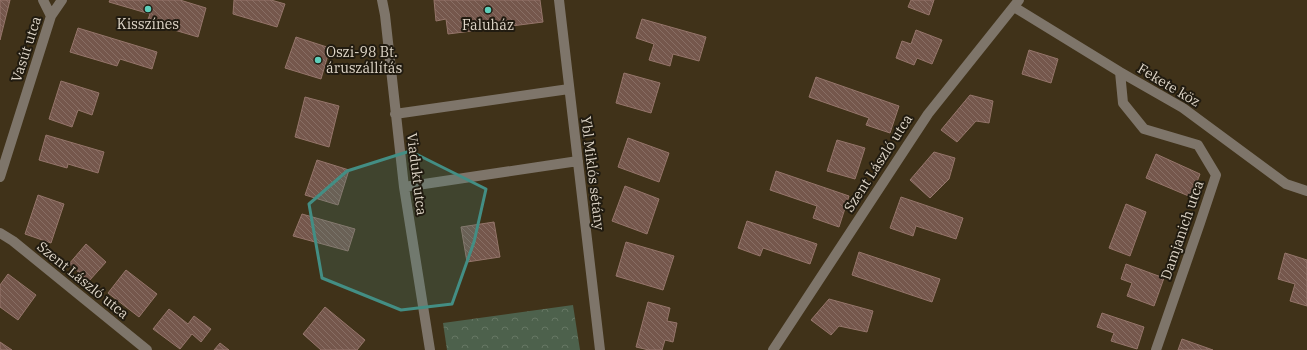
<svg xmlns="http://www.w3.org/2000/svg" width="1307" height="350" viewBox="0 0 1307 350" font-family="'IBM Plex Serif',serif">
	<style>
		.park { fill: url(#park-crowns) }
		.building { fill: url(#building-back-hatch); stroke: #95756a }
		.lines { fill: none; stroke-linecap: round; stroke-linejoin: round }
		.minor { stroke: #7e756a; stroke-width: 10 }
		.marked { fill: #438e84; fill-opacity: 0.2; stroke: #438e84; stroke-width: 3; stroke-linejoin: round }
		.poi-dot { fill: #5cceba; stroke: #211b10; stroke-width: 1.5 }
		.labels { text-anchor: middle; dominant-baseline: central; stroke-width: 4; stroke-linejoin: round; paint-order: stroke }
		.poi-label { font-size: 14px; fill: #ded5c7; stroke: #211b10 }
		.street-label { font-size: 14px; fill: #ded5c7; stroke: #211b10 }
	</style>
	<defs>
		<pattern id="park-crowns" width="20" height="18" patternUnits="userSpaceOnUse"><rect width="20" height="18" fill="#4d614c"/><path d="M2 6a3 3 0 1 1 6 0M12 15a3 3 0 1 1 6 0" fill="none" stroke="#667764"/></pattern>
		<pattern id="building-back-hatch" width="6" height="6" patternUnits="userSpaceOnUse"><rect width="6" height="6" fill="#75574c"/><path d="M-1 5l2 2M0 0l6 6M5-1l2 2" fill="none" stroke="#886e64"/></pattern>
	</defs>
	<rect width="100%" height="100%" fill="#403219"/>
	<path class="park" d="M573,305l7,45h-133l-4,-27z"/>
	<path class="building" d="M0,0h10l-10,40z
		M110,0h70l26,8 -8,29 -51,-15 3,-8 -41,-12z
		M234,0h37l14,4 -8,23 -44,-13z
		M434,0h106l3,22 -95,12 -2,-15 -10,2z
		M911,0h23l-5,15 -21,-8z
		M642,19l64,18 -7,24 -26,-7 -3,12 -21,-6 5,-16 -18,-6z
		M78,28l79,24 -5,17 -32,-10 -3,7 -47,-14z
		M916,30l26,10 -10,24 -15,-6 -3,7 -18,-7 6,-17 9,3z
		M296,37l34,11 -9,31 -36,-11z
		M1029,50l29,9 -7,24 -29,-9z
		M624,73l36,10 -9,30 -35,-10z
		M816,77l83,29 -9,27 -24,-8 3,-7 -60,-21z
		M61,81l38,12 -7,22 -14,-5 -6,17 -23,-8z
		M970,95l23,6 -4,22 -13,-2 -19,21 -16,-12z
		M305,97l34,9 -10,41 -34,-10z
		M46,135l58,17 -6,21 -30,-9 -1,4 -28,-8z
		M628,138l41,15 -10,29 -41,-15z
		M837,140l28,8 -10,31 -28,-8z
		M934,152l21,6 -6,21 -19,19 -20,-18z
		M1156,154l44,20 -9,23 -45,-19z
		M317,160l32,10 -11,35 -33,-10z
		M776,171l73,25 -10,31 -26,-9 4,-12 -47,-16z
		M625,186l34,13 -12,35 -35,-13z
		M38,195l26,9 -13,39 -26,-9z
		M901,197l62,21 -7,21 -40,-13 -3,10 -23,-8z
		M1126,204l20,8 -16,44 -21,-8z
		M302,214l53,15 -7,22 -55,-15z
		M747,221l70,23 -7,20 -47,-16 -3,8 -22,-8z
		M494,222l6,35 -33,5 -6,-35z
		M626,242l48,14 -11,34 -47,-14z
		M86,244l20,18 -17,19 -20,-17z
		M859,252l81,27 -8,23 -80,-27z
		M1285,253l22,7v46l-17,-5 5,-17 -17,-5z
		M1126,264l38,14 -10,28 -27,-10 5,-13 -11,-4z
		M126,270l31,24 -18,23 -31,-24z
		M8,274l28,21 -18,25 -18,-13v-22z
		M829,299l44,12 -6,21 -28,-6 -8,9 -20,-15z
		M648,302l22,6 -3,13 10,2 -4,19 -8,-2 -3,10h-13l-13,-3z
		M325,307l40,33 -8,10h-36l-18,-16z
		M169,309l19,15 6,-8 17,13 -10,13 -9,-8 -12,15 -27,-20z
		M1102,313l42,14 -7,22 -26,-8 3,-8 -17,-6z
		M1182,339l31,11h-35z
		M0,342l12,8h-12z
		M220,343l9,7h-15z"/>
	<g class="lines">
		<path class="minor" d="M43,0l8,16
			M382,0l3,15 19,172 26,163
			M559,0l41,350
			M1014,7l106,65 63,36 103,76 21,7
			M1120,72l3,31 21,26 54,16 18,30 -16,48 -44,127
			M395,114l174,-25
			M0,177l51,-161 11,-16
			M404,187l174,-26
			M0,233l13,8 134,109
			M773,350l155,-236 91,-114"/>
	</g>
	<path class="marked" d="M410,151l76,38 -12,53 -22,62 -51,6 -79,-32 -13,-74 38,-33z"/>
	<g class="poi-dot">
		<circle cx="148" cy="9" r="4"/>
		<circle cx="488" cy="10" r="4"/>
		<circle cx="318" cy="60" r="4"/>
	</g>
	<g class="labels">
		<g class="poi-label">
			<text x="148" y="24">Kisszínes</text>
			<text x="488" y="25">Faluház</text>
			<text x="326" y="52" text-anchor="start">Oszi-98 Bt.<tspan x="326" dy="16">áruszállítás</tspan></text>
		</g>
		<g class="street-label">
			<text transform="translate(26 49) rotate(-72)">Vasút utca</text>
			<text transform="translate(1169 85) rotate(31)">Fekete köz</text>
			<text transform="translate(878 163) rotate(-57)">Szent László utca</text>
			<text transform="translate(593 173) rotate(83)">Ybl Miklós sétány</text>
			<text transform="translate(417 174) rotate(83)">Viadukt utca</text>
			<text transform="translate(1182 230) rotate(-71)">Damjanich utca</text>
			<text transform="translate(83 280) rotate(39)">Szent László utca</text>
		</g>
	</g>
</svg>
